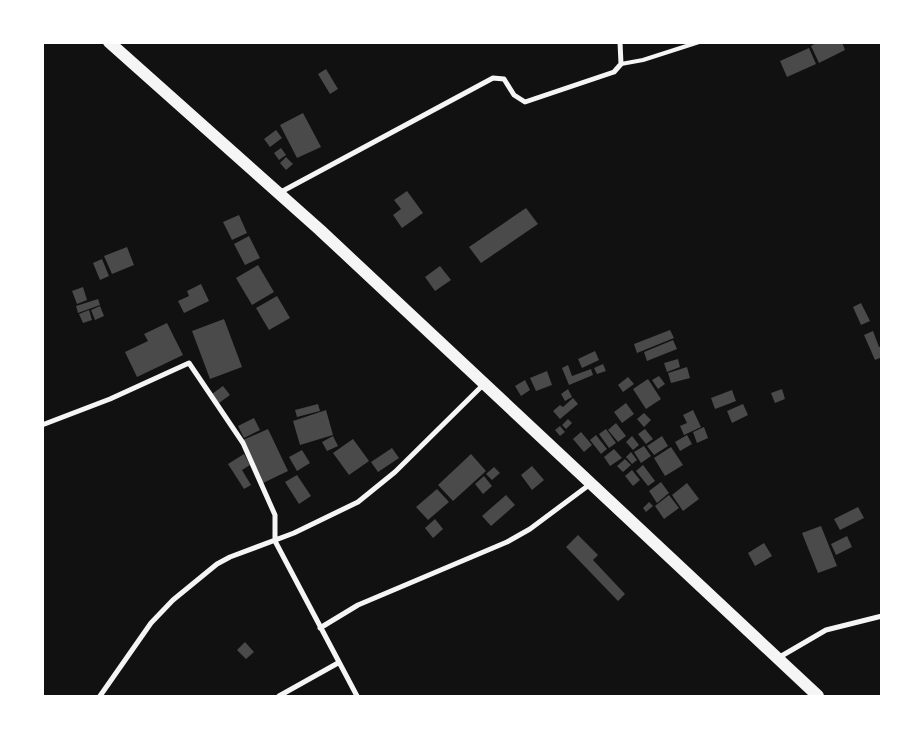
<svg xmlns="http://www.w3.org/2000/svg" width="924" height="739" viewBox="0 0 924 739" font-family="'Archivo Narrow',sans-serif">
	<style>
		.building { fill: #4a4a4a }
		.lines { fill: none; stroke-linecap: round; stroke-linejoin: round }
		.service { stroke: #f5f5f5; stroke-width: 4 }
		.minor { stroke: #f5f5f5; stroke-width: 5 }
		.primary { stroke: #f5f5f5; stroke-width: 12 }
	</style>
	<rect width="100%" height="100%" fill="#111"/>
	<path class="building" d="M818,42h24l3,8 -26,13 -8,-17z
		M809,48l7,16 -29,13 -7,-16z
		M326,69l12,20 -8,5 -12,-20z
		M303,113l18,34 -24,11 -17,-33z
		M276,130l6,8 -12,9 -6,-8z
		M281,148l5,7 -7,5 -5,-7z
		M286,157l7,7 -7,6 -6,-7z
		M407,191l16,22 -21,15 -9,-13 8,-6 -7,-9z
		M526,208l12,16 -57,39 -12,-16z
		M239,215l8,18 -15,7 -9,-18z
		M249,236l11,22 -15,7 -11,-21z
		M127,247l7,18 -22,9 -8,-18z
		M102,259l7,17 -9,4 -7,-17z
		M258,265l16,27 -22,13 -16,-27z
		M440,266l11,14 -16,11 -10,-14z
		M201,284l8,17 -25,12 -6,-12 11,-5 -2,-5z
		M83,287l4,13 -10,4 -5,-13z
		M277,296l13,22 -21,12 -13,-22z
		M98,299l2,6 -22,8 -2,-7z
		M861,303l9,18 -9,4 -8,-18z
		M100,306l4,10 -9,4 -4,-10z
		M89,310l3,10 -9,3 -4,-9z
		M224,319l18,48 -32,12 -18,-48z
		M167,323l16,32 -46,22 -12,-25 23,-11 -4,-7z
		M670,330l4,8 -37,15 -3,-9z
		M873,331l6,16 3,-1v11l-7,3 -11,-25z
		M673,340l4,9 -30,12 -3,-9z
		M595,351l4,9 -17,8 -4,-9z
		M678,359l2,8 -13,5 -3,-9z
		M603,364l3,7 -9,3 -3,-6z
		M568,365l4,11 19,-7 2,6 -24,10 -7,-17z
		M687,367l3,11 -19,5 -3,-10z
		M547,371l5,14 -16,6 -6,-13z
		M659,376l6,8 -7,5 -6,-9z
		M628,377l6,7 -11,8 -5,-7z
		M648,379l13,20 -15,10 -13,-20z
		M525,380l5,10 -9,6 -6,-10z
		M223,386l7,9 -11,8 -7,-9z
		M568,389l4,8 -7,4 -4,-7z
		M782,389l3,10 -10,4 -4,-10z
		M732,390l4,11 -21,8 -4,-11z
		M573,398l5,6 -18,15 -7,-8 7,-6 3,2z
		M626,403l8,11 -12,9 -8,-11z
		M318,404l2,7 -23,6 -2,-7z
		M743,404l5,11 -16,8 -5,-12z
		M326,410l7,25 -33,10 -7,-24z
		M693,410l8,17 -17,8 -4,-9 7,-3 -4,-8z
		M644,413l7,7 -7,7 -7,-8z
		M254,418l6,12 -16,8 -6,-12z
		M568,419l4,4 -6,6 -4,-4z
		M616,423l10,13 -8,6 -10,-12z
		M560,426l5,6 -5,4 -5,-6z
		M704,427l4,11 -11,5 -4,-11z
		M268,429l20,42 -25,12 -20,-43z
		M606,429l10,14 -7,5 -10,-14z
		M645,429l8,10 -7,5 -8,-10z
		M581,432l11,13 -8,7 -11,-13z
		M596,435l11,14 -6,5 -11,-14z
		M687,435l5,9 -12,7 -5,-9z
		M333,436l5,10 -11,5 -5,-9z
		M632,436l7,9 -6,5 -7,-8z
		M662,436l6,10 -14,9 -7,-9z
		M353,439l16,22 -20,14 -16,-22z
		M644,446l7,10 -10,7 -7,-11z
		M671,447l12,18 -18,11 -11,-18z
		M392,448l7,10 -21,14 -7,-10z
		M614,449l8,9 -12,8 -6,-9z
		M302,450l8,13 -13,8 -8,-14z
		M631,452l6,8 -5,4 -6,-7z
		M244,454l6,11 -8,5 9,15 -7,4 -16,-25z
		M471,454l15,17 -33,30 -15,-16z
		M625,459l6,6 -8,7 -6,-6z
		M643,465l12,16 -7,5 -12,-15z
		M532,466l12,14 -12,10 -11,-15z
		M494,467l6,6 -8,7 -6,-6z
		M632,470l8,10 -7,6 -8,-10z
		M297,475l14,21 -12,8 -14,-22z
		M484,476l8,10 -9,8 -8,-10z
		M661,482l8,11 -12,10 -8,-12z
		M687,483l12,16 -16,12 -11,-16z
		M437,489l12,13 -21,18 -12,-13z
		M506,495l9,10 -24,21 -9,-10z
		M669,495l10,13 -15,11 -9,-13z
		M649,502l4,4 -7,6 -3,-4z
		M858,507l6,11 -24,12 -6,-11z
		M435,519l8,10 -10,9 -8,-10z
		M821,526l16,40 -19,7 -16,-40z
		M578,535l20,20 -5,5 32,34 -7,7 -52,-54z
		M847,536l5,11 -16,8 -5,-11z
		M764,543l8,13 -17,10 -7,-13z
		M245,642l9,10 -8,7 -9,-9z"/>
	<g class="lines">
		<path class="service" d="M621,64l22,-4 56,-18"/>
		<path class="minor" d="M279,193l214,-115 11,1 10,16 11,7 89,-30 7,-8 -1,-22
			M42,425l68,-26 79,-36 54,80 32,72v26l82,155
			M320,628l38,-23 149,-63 23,-13 59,-44
			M778,658l48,-28 56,-14
			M100,696l51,-73 22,-23 44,-36 13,-7 64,-24 64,-31 37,-30 88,-87
			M279,696l59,-33"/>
		<path class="primary" d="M109,42l211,188 498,466"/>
	</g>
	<rect width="924" height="739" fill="none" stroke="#ffffff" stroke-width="88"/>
</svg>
